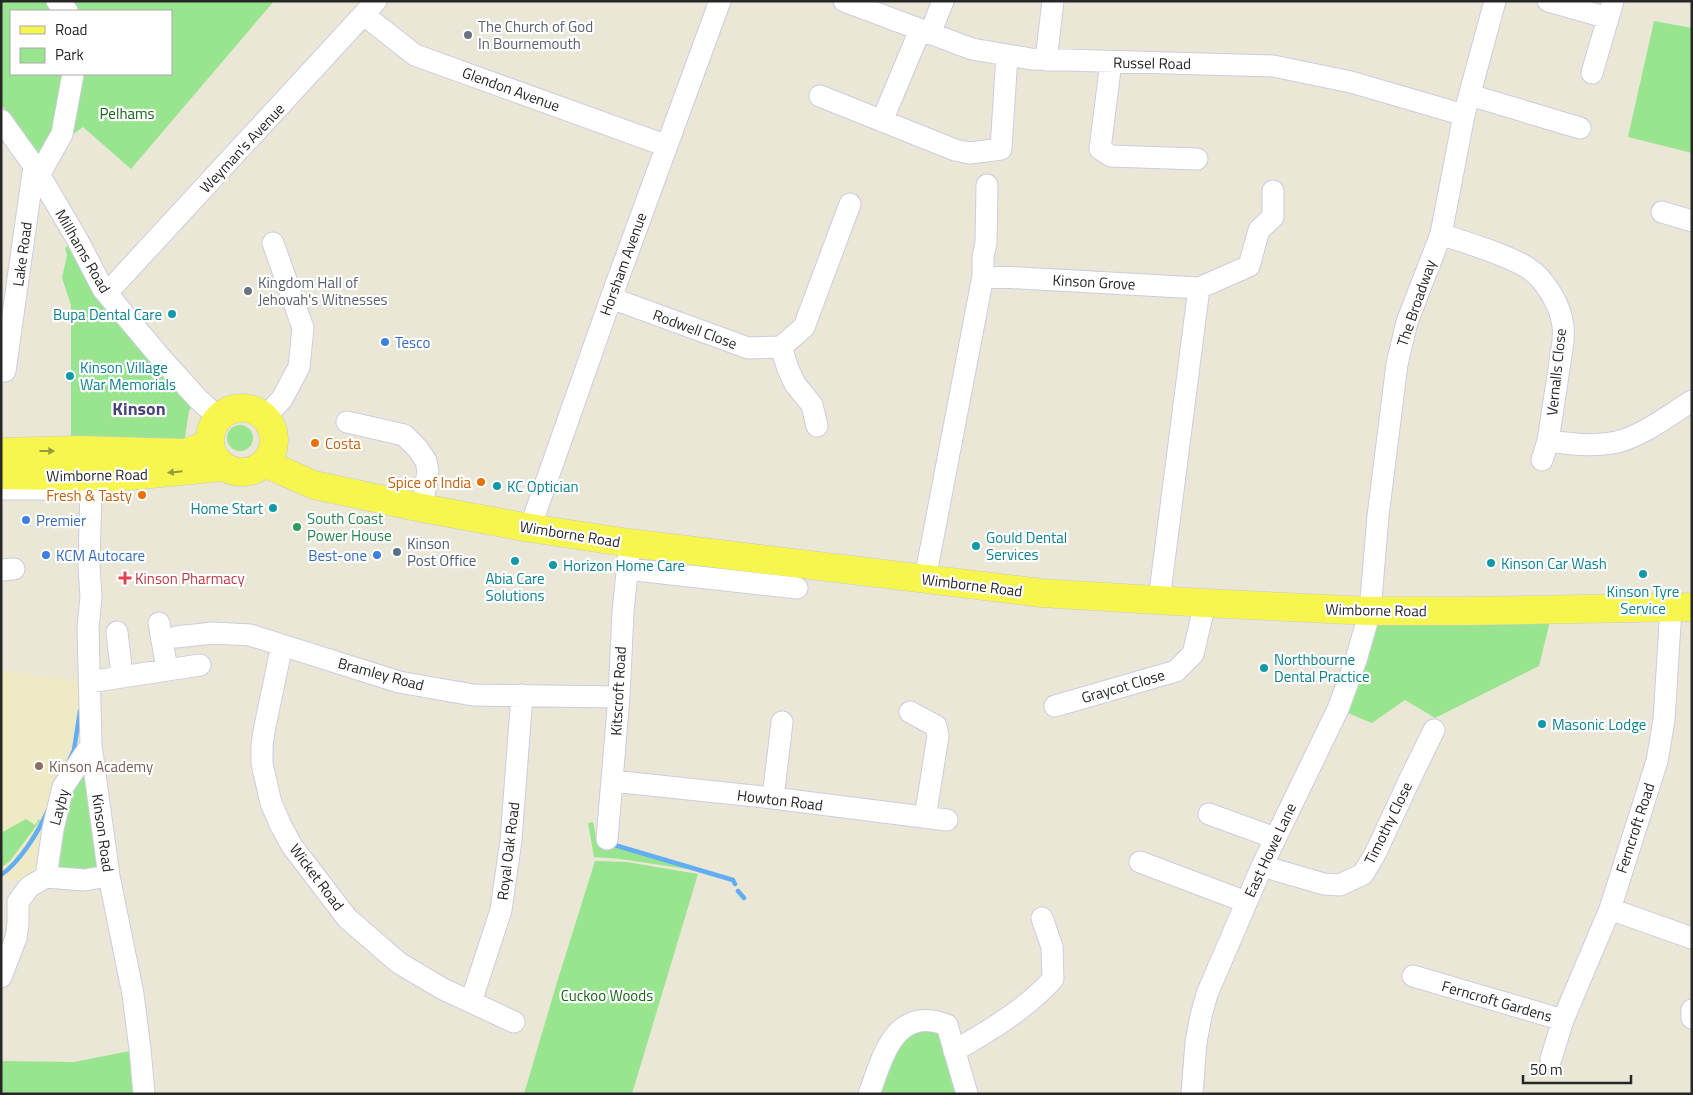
<svg xmlns="http://www.w3.org/2000/svg" width="1693" height="1095" viewBox="0 0 1693 1095" font-family="'Titillium Web',sans-serif">
	<style>
		.education { fill: #eeeac5 }
		.green { fill: #99e58f; fill-rule: evenodd }
		.lines { fill: none; stroke-linecap: round; stroke-linejoin: round }
		.stream { stroke: #62adf4; stroke-width: 4.5 }
		.minor-casing { stroke: #cdcce1; stroke-width: 23 }
		.major-casing { stroke: #cbcbcb; stroke-width: 29 }
		.minor { stroke: #fff; stroke-width: 21 }
		.major { stroke: #f7f64f; stroke-width: 28 }
		.oneway { fill: #99993d }
		.worship-dot { fill: #6b7280; stroke: #fff; stroke-width: 2 }
		.culture-dot { fill: #0f9aa8; stroke: #fff; stroke-width: 2 }
		.shop-dot { fill: #3f7fe0; stroke: #fff; stroke-width: 2 }
		.food-dot { fill: #e8710a; stroke: #fff; stroke-width: 2 }
		.leisure-dot { fill: #2e9e5b; stroke: #fff; stroke-width: 2 }
		.service-dot { fill: #5c6f8a; stroke: #fff; stroke-width: 2 }
		.health-dot { fill: #e0444e; stroke: #fff; stroke-width: 2 }
		.education-dot { fill: #8d6e63; stroke: #fff; stroke-width: 2 }
		.labels { text-anchor: middle; dominant-baseline: central; stroke-width: 4.5; stroke-linejoin: round; paint-order: stroke }
		.worship-label { font-size: 15px; fill: #5b616d; stroke: #fff; text-anchor: start }
		.street-label { font-size: 15px; fill: #272727; stroke: #fff }
		.park-label { font-size: 15px; fill: #156616; stroke: #fff }
		.culture-label { font-size: 15px; fill: #0d838f; stroke: #fff; text-anchor: start }
		.shop-label { font-size: 15px; fill: #366cbe; stroke: #fff; text-anchor: start }
		.food-label { font-size: 15px; fill: #c56008; stroke: #fff; text-anchor: end }
		.leisure-label { font-size: 15px; fill: #27864d; stroke: #fff; text-anchor: start }
		.service-label { font-size: 15px; fill: #4e5e75; stroke: #fff; text-anchor: start }
		.health-label { font-size: 15px; fill: #be3a42; stroke: #fff; text-anchor: start }
		.education-label { font-size: 15px; fill: #785e54; stroke: #fff; text-anchor: start }
		.quarter-label { font-size: 18px; font-weight: bold; fill: #484679; stroke: #fff }
	</style>
	<rect width="100%" height="100%" fill="#ebe7d7"/>
	<path class="education" d="M1,670l88,12 2,63 -45,132 -34,4 -8,-5 -3,4z"/>
	<path class="green" d="M1,1h273l-143,168 -48,-42 -19,14 -15,27 -48,-64zM11,11h160v63h-160z
		M1654,21l38,7v125l-64,-16z
		M76,240l121,159 -8,12 -6,39 -112,-1v-144l-9,-27 5,-23 -2,-7z
		M227 438a13 13 0 1 1 26 0a13 13 0 1 1-26 0Z
		M1553,609l-14,57 -104,52 -30,-18 -33,23 -34,-14 32,-98z
		M91,747l17,128 -61,2 7,-50z
		M26,819l9,6 4,-6 1,2 -30,40 -9,7v-35z
		M593,822l4,19 9,-1 1,5 93,26 -79,-12 -27,-2 -6,-34z
		M595,861l32,1 71,12 -66,220h-108l34,-115z
		M921,1027l22,4 19,63h-87l19,-49z
		M140,1049l4,45h-143v-33l73,1z"/>
	<g class="lines">
		<path class="stream" d="M69,761l5,-11 6,-39
			M611,844l122,36 2,4
			M1,875c19,-13 38,-44 47,-65
			M738,891l6,7"/>
		<defs>
			<path id="minor" d="M57,1l10,10
				M844,1l128,48 59,10 242,7 78,16 113,33
				M1548,1l60,17 5,-17
				M364,15l51,40 252,91
				M930,34l13,-33
				M1046,60l7,-59
				M1111,62l-11,87 11,7 86,3
				M1592,73l16,-55
				M1470,95l110,33
				M820,96l135,54 15,3 31,-4 6,-94
				M1,120l33,46 43,73 26,50 58,69 37,41 20,18
				M882,121l38,-91
				M39,175l23,-41 11,-60
				M1662,212l30,9
				M1441,234c25,9 65,20 87,34 17,11 33,38 35,58 1,5 0,11 0,16l-15,99 -6,19
				M983,276v-19l3,-14 1,-58
				M1199,288l50,-22 10,-36 14,-13v-26
				M107,293l269,-292
				M611,298l137,50 33,-1 23,-20 46,-123
				M781,347l7,22 7,15 17,21 5,21
				M5,371l29,-205
				M265,417l17,-18 17,-32 4,-39 -30,-85
				M347,422l57,13 14,14 8,12 2,10 -6,37
				M1548,441c23,3 46,6 69,1 27,-7 52,-27 75,-41
				M93,461l-2,28 -2,77 2,31 -3,31 3,117 18,131 24,118 7,55 4,45
				M1,489h65
				M530,528l81,-230 109,-297
				M627,569l170,19
				M1,570l13,-1
				M925,579l58,-303 216,12 -40,312
				M159,623l8,46
				M117,632l5,44
				M176,637l37,-4 37,2 149,47 74,13 146,2
				M282,645l-18,86 -2,15v18l9,39 10,23 11,20 55,72 52,45 44,26 71,33
				M89,682l111,-17
				M1055,706l121,-35 17,-17 12,-51
				M910,712l26,14 2,10 -13,82
				M612,781l161,17 174,22
				M773,798l9,-76
				M1209,814l66,24
				M607,839l12,-142 4,-85 7,-69
				M1140,862l106,40
				M1262,866l62,18 16,1 23,-11 12,-20 35,-75 24,-49
				M46,877l7,-48 10,-42 28,-42
				M1610,909l82,29
				M1413,976l150,44
				M1,977l15,-39 2,-14v-22l11,-15 17,-10 38,3 25,-4
				M471,1002l30,-92 10,-70 11,-145
				M1692,1010v8
				M954,1051c35,-20 72,-42 99,-72l-1,-32 -10,-29
				M1551,1059l12,-39 47,-111 47,-148 7,-41 7,-112
				M869,1094c14,-37 25,-89 78,-69l20,69
				M1192,1094l4,-52 5,-26 6,-22 55,-128 76,-157 18,-49 14,-49 8,-95 19,-152 10,-42 34,-88 23,-119 31,-114"/>
			<path id="major" d="M210 440a32 32 0 1 1 64 0a32 32 0 1 1-64 0Z
				M1,452l75,-2 109,3 14,-5 10,-6
				M264,463l50,22 108,23 108,20 100,15 411,50 164,10 165,8h95l227,-4
				M1,475l118,2 104,-10"/>
		</defs>
		<use href="#minor" class="minor-casing"/>
		<use href="#major" class="major-casing"/>
		<use href="#minor" class="minor"/>
		<use href="#major" class="major"/>
	</g>
	<defs><path id="oneway-solid" d="M-6-.8H1V-3.2L6.5 0L1 3.2V.8H-6Z" transform="scale(1.25)"/></defs>
	<g class="oneway">
		<use href="#oneway-solid" transform="translate(47 451)"/>
		<use href="#oneway-solid" transform="translate(175 472) rotate(174)"/>
	</g>
	<g class="worship-dot">
		<circle cx="468" cy="35" r="5"/>
		<circle cx="248" cy="291" r="5"/>
	</g>
	<g class="culture-dot">
		<circle cx="172" cy="314" r="5"/>
		<circle cx="70" cy="376" r="5"/>
		<circle cx="497" cy="486" r="5"/>
		<circle cx="273" cy="508" r="5"/>
		<circle cx="976" cy="546" r="5"/>
		<circle cx="515" cy="561" r="5"/>
		<circle cx="1491" cy="563" r="5"/>
		<circle cx="553" cy="565" r="5"/>
		<circle cx="1643" cy="574" r="5"/>
		<circle cx="1264" cy="668" r="5"/>
		<circle cx="1542" cy="724" r="5"/>
	</g>
	<g class="shop-dot">
		<circle cx="385" cy="342" r="5"/>
		<circle cx="26" cy="520" r="5"/>
		<circle cx="46" cy="555" r="5"/>
		<circle cx="377" cy="555" r="5"/>
	</g>
	<g class="food-dot">
		<circle cx="315" cy="443" r="5"/>
		<circle cx="481" cy="482" r="5"/>
		<circle cx="142" cy="495" r="5"/>
	</g>
	<circle class="leisure-dot" cx="297" cy="527" r="5"/>
	<circle class="service-dot" cx="397" cy="552" r="5"/>
	<path class="health-dot" d="M122.5 570.5h5v5h5v5h-5v5h-5v-5h-5v-5h5z"/>
	<circle class="education-dot" cx="39" cy="766" r="5"/>
	<g class="labels">
		<g class="worship-label">
			<text x="478" y="26">The Church of God<tspan x="478" dy="17">In Bournemouth</tspan></text>
			<text x="258" y="282">Kingdom Hall of<tspan x="258" dy="17">Jehovah's Witnesses</tspan></text>
		</g>
		<g class="street-label">
			<text transform="translate(1152 63) rotate(1)">Russel Road</text>
			<text transform="translate(511 89) rotate(20)">Glendon Avenue</text>
			<text transform="translate(242 148) rotate(-47)">Weyman's Avenue</text>
			<text transform="translate(83 251) rotate(60)">Millhams Road</text>
			<text transform="translate(22 254) rotate(-82)">Lake Road</text>
			<text transform="translate(623 264) rotate(-70)">Horsham Avenue</text>
			<text transform="translate(1094 282) rotate(3)">Kinson Grove</text>
			<text transform="translate(1416 303) rotate(-71)">The Broadway</text>
			<text transform="translate(695 329) rotate(20)">Rodwell Close</text>
			<text transform="translate(1556 372) rotate(-84)">Vernalls Close</text>
			<text transform="translate(97 475) rotate(-1)">Wimborne Road</text>
			<text transform="translate(570 534) rotate(9)">Wimborne Road</text>
			<text transform="translate(972 585) rotate(7)">Wimborne Road</text>
			<text transform="translate(1376 610) rotate(1)">Wimborne Road</text>
			<text transform="translate(381 674) rotate(15)">Bramley Road</text>
			<text transform="translate(1123 686) rotate(-16)">Graycot Close</text>
			<text transform="translate(618 691) rotate(-87)">Kitscroft Road</text>
			<text transform="translate(780 800) rotate(7)">Howton Road</text>
			<text transform="translate(59 807) rotate(-75)">Layby</text>
			<text transform="translate(1388 823) rotate(-64)">Timothy Close</text>
			<text transform="translate(1635 828) rotate(-72)">Ferncroft Road</text>
			<text transform="translate(103 833) rotate(82)">Kinson Road</text>
			<text transform="translate(1270 850) rotate(-65)">East Howe Lane</text>
			<text transform="translate(508 851) rotate(-83)">Royal Oak Road</text>
			<text transform="translate(317 877) rotate(53)">Wicket Road</text>
			<text transform="translate(1497 1001) rotate(16)">Ferncroft Gardens</text>
		</g>
		<g class="park-label">
			<text x="127" y="113">Pelhams</text>
			<text x="607" y="995">Cuckoo Woods</text>
		</g>
		<g class="culture-label">
			<text x="162" y="314" text-anchor="end">Bupa Dental Care</text>
			<text x="80" y="367">Kinson Village<tspan x="80" dy="17">War Memorials</tspan></text>
			<text x="507" y="486">KC Optician</text>
			<text x="263" y="508" text-anchor="end">Home Start</text>
			<text x="986" y="537">Gould Dental<tspan x="986" dy="17">Services</tspan></text>
			<text x="1501" y="563">Kinson Car Wash</text>
			<text x="563" y="565">Horizon Home Care</text>
			<text x="515" y="578" text-anchor="middle">Abia Care<tspan x="515" dy="17">Solutions</tspan></text>
			<text x="1643" y="591" text-anchor="middle">Kinson Tyre<tspan x="1643" dy="17">Service</tspan></text>
			<text x="1274" y="659">Northbourne<tspan x="1274" dy="17">Dental Practice</tspan></text>
			<text x="1552" y="724">Masonic Lodge</text>
		</g>
		<g class="shop-label">
			<text x="395" y="342">Tesco</text>
			<text x="36" y="520">Premier</text>
			<text x="56" y="555">KCM Autocare</text>
			<text x="367" y="555" text-anchor="end">Best-one</text>
		</g>
		<g class="food-label">
			<text x="325" y="443" text-anchor="start">Costa</text>
			<text x="471" y="482">Spice of India</text>
			<text x="132" y="495">Fresh &amp; Tasty</text>
		</g>
		<g class="leisure-label">
			<text x="307" y="518">South Coast<tspan x="307" dy="17">Power House</tspan></text>
		</g>
		<g class="service-label">
			<text x="407" y="543">Kinson<tspan x="407" dy="17">Post Office</tspan></text>
		</g>
		<g class="health-label">
			<text x="135" y="578">Kinson Pharmacy</text>
		</g>
		<g class="education-label">
			<text x="49" y="766">Kinson Academy</text>
		</g>
		<g class="quarter-label">
			<text x="139" y="408">Kinson</text>
		</g>
	</g>
	<rect width="1693" height="1095" fill="none" stroke="#272727" stroke-width="5"/>
	<rect x="10" y="10" width="162" height="65" fill="#ffffff" stroke="#a9a9a9"/>
	<rect x="20" y="26" width="25" height="8" fill="#f7f64f" stroke="#a9a9a9"/>
	<text x="55" y="35" font-size="15" fill="#272727">Road</text>
	<rect x="20" y="48" width="25" height="15" fill="#99e58f" stroke="#a9a9a9"/>
	<text x="55" y="60" font-size="15" fill="#272727">Park</text>
	<path d="M1523 1075v8h108v-8" fill="none" stroke="#272727" stroke-width="2.5"/>
	<text x="1530" y="1075" font-size="15" fill="#272727" stroke="#ffffff" stroke-width="4" paint-order="stroke">50 m</text>
</svg>
